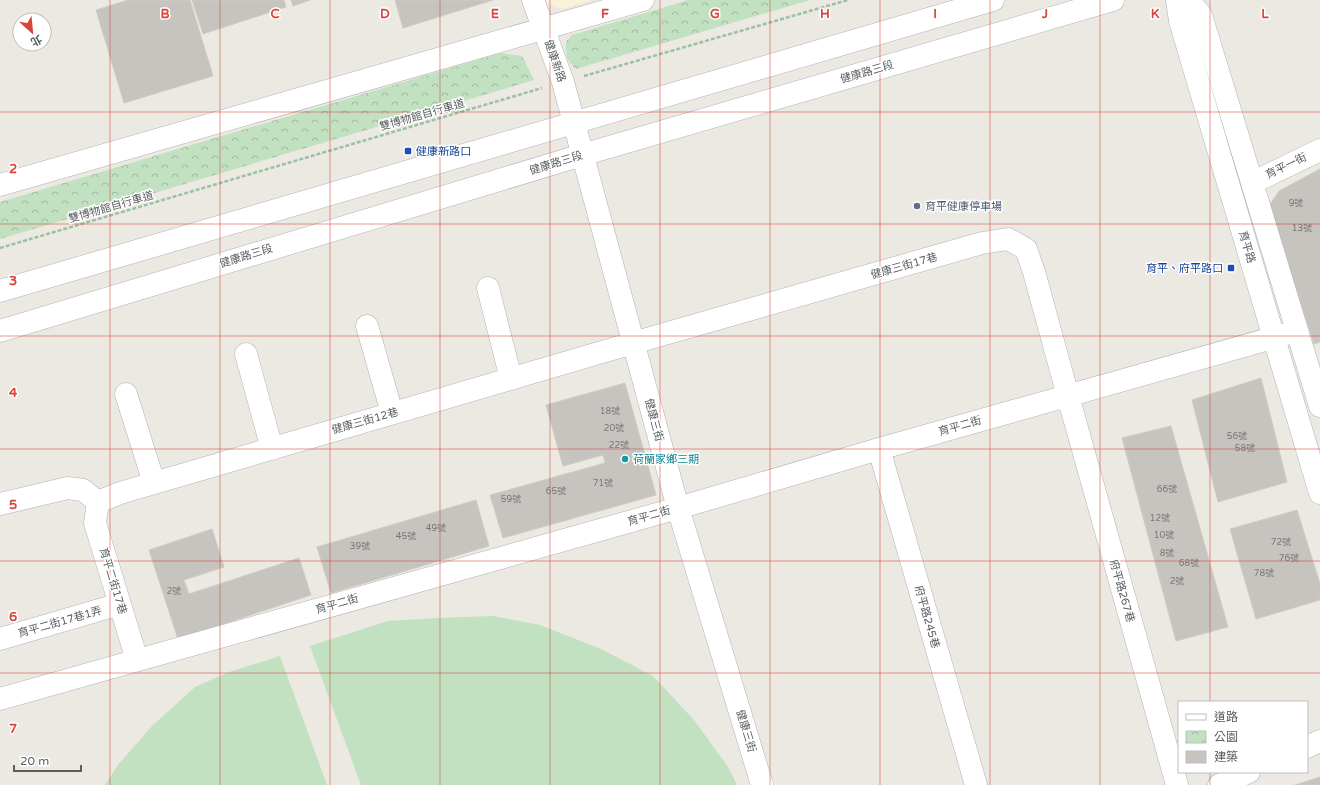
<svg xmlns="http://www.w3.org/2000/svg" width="1320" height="785" viewBox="0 0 1320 785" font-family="'Varela Round','Noto Sans TC',sans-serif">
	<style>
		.commercial { fill: #faf1d9 }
		.park { fill: url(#park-crowns) }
		.garden { fill: #c1e1c1 }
		.building { fill: #c7c4bf; stroke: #cfcbc1 }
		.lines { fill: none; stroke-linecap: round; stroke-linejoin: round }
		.minor-casing { stroke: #afb2b6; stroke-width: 23 }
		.path { stroke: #9ac1a5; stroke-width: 2.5; stroke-dasharray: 4 2; stroke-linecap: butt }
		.minor { stroke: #fff; stroke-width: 22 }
		.grid { fill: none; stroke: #d6453d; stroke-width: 1; stroke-opacity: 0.55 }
		.transit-dot { fill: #1a4fb4; stroke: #fff; stroke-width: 1.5 }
		.service-dot { fill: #5c6f8a; stroke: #fff; stroke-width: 1.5 }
		.culture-dot { fill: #0f9aa8; stroke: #fff; stroke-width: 1.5 }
		.labels { text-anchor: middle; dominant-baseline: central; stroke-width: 3; stroke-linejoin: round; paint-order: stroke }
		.number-label { font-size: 9px; fill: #757878 }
		.street-label { font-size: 11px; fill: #5a5e61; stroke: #fff }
		.transit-label { font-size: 11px; fill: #164399; stroke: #fff; text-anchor: start }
		.service-label { font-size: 11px; fill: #4e5e75; stroke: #fff; text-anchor: start }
		.culture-label { font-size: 11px; fill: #0d838f; stroke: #fff; text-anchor: start }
		.grid-label { font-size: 13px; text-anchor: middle; font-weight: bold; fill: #d6453d; stroke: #fff; stroke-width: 3; stroke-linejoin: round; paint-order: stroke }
	</style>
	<defs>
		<pattern id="park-crowns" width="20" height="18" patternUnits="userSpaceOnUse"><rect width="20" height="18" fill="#c1e1c1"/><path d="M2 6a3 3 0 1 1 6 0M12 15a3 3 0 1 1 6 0" fill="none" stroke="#a0baa0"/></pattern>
	</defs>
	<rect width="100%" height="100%" fill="#ebe9e2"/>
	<path class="commercial" d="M546,0h46l-30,9 -15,-6z"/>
	<path class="park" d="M688,0h122l-234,69c-10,-9 -10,-14 -10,-27l6,-7z
		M501,53l21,3 12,24 -534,159v-37z"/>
	<path class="garden" d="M493,616l47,9 61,24 52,27 41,44 34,47 9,18h-376l-51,-139 78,-25 50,-3z
		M280,656l47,129h-222l13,-20 34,-39 43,-39 34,-15z"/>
	<path class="building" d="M128,0h62l23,76 -89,27 -28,-93z
		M192,0h92l2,7 -83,27z
		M291,0h19l-17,6z
		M395,0h98l-90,28z
		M1320,169v173l-6,2 -45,-138 10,-15z
		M1261,378l26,104 -69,20 -26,-102z
		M625,383l31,112 -153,43 -13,-43 115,-32 -2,-8 -40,11 -17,-61z
		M1171,426l57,201 -52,14 -54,-203z
		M476,500l13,46 -158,47 -14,-46z
		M1297,510l23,74v16l-64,19 -26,-90z
		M212,529l12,38 -40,13 5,14 110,-36 12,37 -133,44 -29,-89z
		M1320,777v8h-25z"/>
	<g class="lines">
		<defs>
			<path id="minor" d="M533,0l30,82 115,426 84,277
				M1177,0l3,21 140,472
				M1188,0l13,15 119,391
				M1252,183l68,-33
				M0,185l643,-185
				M488,288l23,91
				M0,291l993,-291
				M367,326l25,87
				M0,331l582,-176 531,-155
				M246,354l26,95
				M126,394l28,89
				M879,449l97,336
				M98,502l22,-9 513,-150 349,-100 26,-4 18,10 8,23 34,124 109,389
				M98,502l-3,21 42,137
				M0,504l68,-16 15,2 15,12
				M0,639l120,-35
				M0,699l678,-191 201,-59 418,-118
				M1307,747l13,-6
				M1219,785l30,-13"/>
		</defs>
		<use href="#minor" class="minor-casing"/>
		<path class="path" d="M584,76l264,-76
			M0,248l542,-160"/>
		<use href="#minor" class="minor"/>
	</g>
	<path class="grid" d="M110,0v785M220,0v785M330,0v785M440,0v785M550,0v785M660,0v785M770,0v785M880,0v785M990,0v785M1100,0v785M1210,0v702M0,112h1320M0,224h1320M0,336h1320M0,449h1320M0,561h1320M0,673h1320M1210,772v13"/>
	<g class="transit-dot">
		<rect x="404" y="147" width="8" height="8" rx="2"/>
		<rect x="1227" y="264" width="8" height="8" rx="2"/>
	</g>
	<circle class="service-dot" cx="917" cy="206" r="4"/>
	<circle class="culture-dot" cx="625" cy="459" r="4"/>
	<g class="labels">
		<g class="number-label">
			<text x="1296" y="203">9號</text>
			<text x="1302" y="228">13號</text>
			<text x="610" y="411">18號</text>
			<text x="614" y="428">20號</text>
			<text x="1237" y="436">56號</text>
			<text x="619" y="445">22號</text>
			<text x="1245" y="448">58號</text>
			<text x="603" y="483">71號</text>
			<text x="1167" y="489">66號</text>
			<text x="556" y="491">65號</text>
			<text x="511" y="499">59號</text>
			<text x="1160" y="518">12號</text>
			<text x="436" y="528">49號</text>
			<text x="1164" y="535">10號</text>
			<text x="406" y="536">45號</text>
			<text x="1281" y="542">72號</text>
			<text x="360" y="546">39號</text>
			<text x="1167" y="553">8號</text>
			<text x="1289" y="558">76號</text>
			<text x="1189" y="563">68號</text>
			<text x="1264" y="573">78號</text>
			<text x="1177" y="581">2號</text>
			<text x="174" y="591">2號</text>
		</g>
		<g class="street-label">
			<text transform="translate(555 61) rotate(71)">健康新路</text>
			<text transform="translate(867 72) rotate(-16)">健康路三段</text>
			<text transform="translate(422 115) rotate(-16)">雙博物館自行車道</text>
			<text transform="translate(556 163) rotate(-17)">健康路三段</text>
			<text transform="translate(1286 166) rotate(-26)">育平一街</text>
			<text transform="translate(111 207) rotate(-16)">雙博物館自行車道</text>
			<text transform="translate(1247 247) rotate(74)">育平路</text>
			<text transform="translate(246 256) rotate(-17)">健康路三段</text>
			<text transform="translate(904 266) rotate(-16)">健康三街17巷</text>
			<text transform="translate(654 420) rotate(75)">健康三街</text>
			<text transform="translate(365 421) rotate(-16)">健康三街12巷</text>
			<text transform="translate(960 426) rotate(-16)">育平二街</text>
			<text transform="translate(649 516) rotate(-16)">育平二街</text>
			<text transform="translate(113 581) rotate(73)">育平二街17巷</text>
			<text transform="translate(1122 591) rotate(74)">府平路267巷</text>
			<text transform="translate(337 604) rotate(-16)">育平二街</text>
			<text transform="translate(927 617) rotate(74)">府平路245巷</text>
			<text transform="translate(60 622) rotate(-16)">育平二街17巷1弄</text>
			<text transform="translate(746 731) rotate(73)">健康三街</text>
		</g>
		<g class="transit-label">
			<text x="416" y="151">健康新路口</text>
			<text x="1223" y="268" text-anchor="end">育平、府平路口</text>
		</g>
		<g class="service-label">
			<text x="925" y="206">育平健康停車場</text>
		</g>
		<g class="culture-label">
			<text x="633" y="459">荷蘭家鄉三期</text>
		</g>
	</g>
	<g class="grid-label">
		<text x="165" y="18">B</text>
		<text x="275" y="18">C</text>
		<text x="385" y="18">D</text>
		<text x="495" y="18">E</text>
		<text x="605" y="18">F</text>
		<text x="715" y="18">G</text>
		<text x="825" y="18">H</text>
		<text x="935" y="18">I</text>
		<text x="1045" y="18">J</text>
		<text x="1155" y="18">K</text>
		<text x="1265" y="18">L</text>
		<text x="13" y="173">2</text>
		<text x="13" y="285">3</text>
		<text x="13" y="397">4</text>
		<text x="13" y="509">5</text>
		<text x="13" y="621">6</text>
		<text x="13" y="733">7</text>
	</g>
	<rect x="1178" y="701" width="130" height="72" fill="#ffffff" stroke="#bdbfc0"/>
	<rect x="1186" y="714" width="20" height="6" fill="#ffffff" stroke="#bdbfc0"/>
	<text x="1214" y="721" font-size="12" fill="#5a5e61">道路</text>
	<rect x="1186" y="731" width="20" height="12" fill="url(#park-crowns)" stroke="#bdbfc0"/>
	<text x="1214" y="741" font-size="12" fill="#5a5e61">公園</text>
	<rect x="1186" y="751" width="20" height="12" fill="#c7c4bf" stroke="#bdbfc0"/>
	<text x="1214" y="761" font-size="12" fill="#5a5e61">建築</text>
	<g transform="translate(32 32) rotate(153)"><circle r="19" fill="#ffffff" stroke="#bdbfc0"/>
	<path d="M0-3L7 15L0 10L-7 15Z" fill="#d6453d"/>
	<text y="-6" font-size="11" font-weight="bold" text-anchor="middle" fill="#5a5e61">北</text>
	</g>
	<path d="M14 765v6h67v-6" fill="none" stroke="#5a5e61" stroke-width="2"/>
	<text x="20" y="765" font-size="12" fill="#5a5e61" stroke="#ffffff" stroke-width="3" paint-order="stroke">20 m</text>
</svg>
